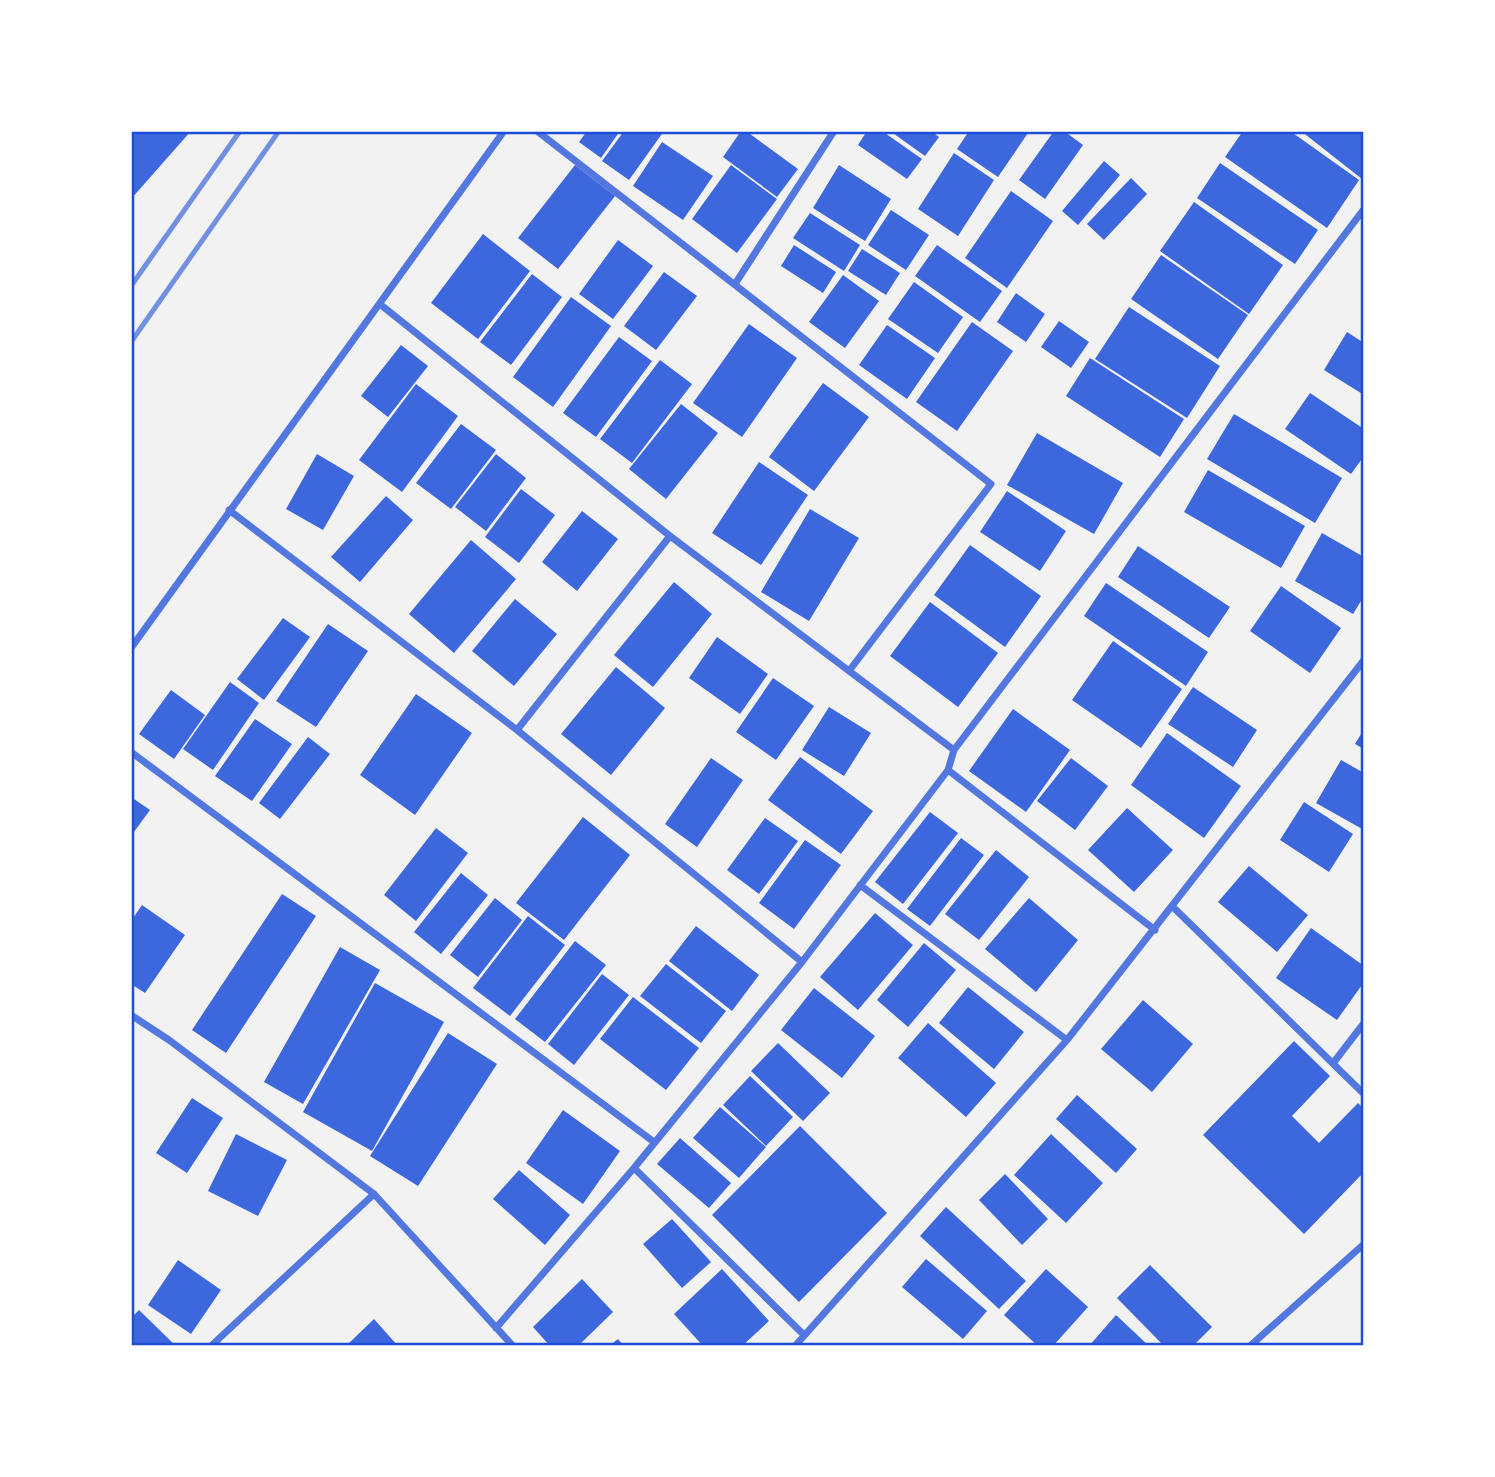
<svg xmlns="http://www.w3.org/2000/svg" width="1495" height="1477" viewBox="0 0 1495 1477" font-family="Quicksand,sans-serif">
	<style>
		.building { fill: #3d67dc }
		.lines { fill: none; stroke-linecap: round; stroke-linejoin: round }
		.minor { stroke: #5277de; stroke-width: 7 }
		.rail { stroke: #7290e2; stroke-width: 5 }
		.neatline { fill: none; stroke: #1d4ed8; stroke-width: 2.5 }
	</style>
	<rect width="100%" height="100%" fill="#f2f2f2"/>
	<path class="building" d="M131,131h60l-60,68z
		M587,131h33l-19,27 -22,-16z
		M624,131h40l-35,49 -27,-19z
		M741,131h5l52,38 -21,28 -54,-40z
		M867,131h15l40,28 -15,20 -49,-34z
		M890,131h41l8,6 -14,19z
		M969,131h56l3,2 -30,44 -41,-28z
		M1054,131h10l19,14 -38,54 -26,-19z
		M1243,131h47l69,49 -32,48 -102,-71z
		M1301,131h63v46l-2,2z
		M662,142l51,34 -30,44 -50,-34z
		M954,153l40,27 -36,56 -40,-27z
		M1104,161l16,14 -42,50 -16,-14z
		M1220,163l98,67 -23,34 -98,-66z
		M575,165l40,31 -57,73 -40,-31z
		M731,165l46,34 -40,54 -45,-34z
		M839,165l52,34 -26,42 -52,-33z
		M1131,178l16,16 -43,46 -17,-16z
		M1011,191l42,30 -46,67 -42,-30z
		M1194,202l89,63 -34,49 -89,-63z
		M891,210l38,25 -23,35 -38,-25z
		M810,213l50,32 -16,26 -51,-33z
		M483,234l47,37 -52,68 -47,-36z
		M618,240l35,26 -40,53 -34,-25z
		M794,245l42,27 -13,21 -42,-27z
		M937,245l65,46 -22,31 -65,-46z
		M862,249l38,24 -14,22 -38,-24z
		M1161,255l87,60 -30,44 -87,-60z
		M664,272l33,24 -41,54 -32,-24z
		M532,274l30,23 -51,68 -31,-23z
		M843,275l36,26 -34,47 -36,-26z
		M914,282l49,35 -25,36 -50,-34z
		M1016,293l29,21 -19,28 -29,-20z
		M571,297l40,29 -58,81 -40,-30z
		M1129,307l91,59 -33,52 -92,-59z
		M1059,321l30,21 -18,26 -30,-21z
		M972,322l41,29 -56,80 -41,-29z
		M749,324l48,34 -55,79 -49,-34z
		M887,325l48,33 -28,41 -48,-34z
		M1347,332l17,11v52l-40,-25z
		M619,337l33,24 -56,76 -33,-24z
		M401,345l27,21 -40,51 -27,-21z
		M1090,358l94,61 -24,38 -94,-61z
		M660,360l32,24 -60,79 -32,-24z
		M823,383l46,34 -55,74 -45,-34z
		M416,384l42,32 -56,76 -43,-32z
		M1310,393l54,36v27l-13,18 -66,-45z
		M681,404l37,29 -52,66 -37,-30z
		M1234,414l108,64 -27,45 -108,-64z
		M461,424l35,26 -45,59 -35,-26z
		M1037,433l86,50 -29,51 -87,-49z
		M317,454l37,22 -31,54 -37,-21z
		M496,454l30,24 -40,53 -31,-24z
		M759,462l49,33 -47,70 -49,-32z
		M1208,470l97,56 -24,42 -97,-56z
		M521,489l34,26 -36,48 -34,-26z
		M1007,491l59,40 -26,40 -60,-39z
		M386,496l27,24 -53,62 -29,-25z
		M810,509l49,29 -50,83 -48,-29z
		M582,511l36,28 -41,52 -35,-29z
		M1322,533l42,24v39l-11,18 -58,-33z
		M471,540l45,39 -62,74 -45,-39z
		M970,545l71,51 -36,51 -71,-52z
		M1138,546l92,61 -21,31 -91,-61z
		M674,582l38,32 -59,73 -39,-32z
		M1106,583l102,69 -22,34 -102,-70z
		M1281,586l60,42 -31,45 -60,-42z
		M515,599l42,35 -43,52 -42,-35z
		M930,602l68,51 -40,54 -68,-51z
		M283,618l27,19 -46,63 -27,-21z
		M328,624l40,27 -52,76 -40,-26z
		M717,637l51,37 -28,40 -51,-36z
		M1113,641l69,48 -41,59 -69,-48z
		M616,667l49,41 -54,67 -50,-41z
		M773,678l41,28 -38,54 -40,-28z
		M230,682l29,21 -46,67 -30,-21z
		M1193,687l64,43 -24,37 -65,-43z
		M171,690l34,25 -31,44 -35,-25z
		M416,694l56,39 -57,82 -55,-40z
		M829,707l42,26 -27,43 -42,-26z
		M1013,709l57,41 -44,62 -57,-41z
		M255,719l37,25 -40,57 -37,-25z
		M1364,729v20l-9,-5z
		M1167,733l74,53 -37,52 -73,-53z
		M308,737l22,17 -50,65 -21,-16z
		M800,757l73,54 -32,43 -73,-54z
		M711,758l32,22 -46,67 -32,-23z
		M1071,758l37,28 -33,44 -38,-29z
		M1341,760l23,13v57l-48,-27z
		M131,797l19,13 -19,26z
		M1304,802l49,32 -24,38 -49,-32z
		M1127,808l46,42 -39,42 -46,-42z
		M930,812l28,21 -55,71 -28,-22z
		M583,817l47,38 -66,85 -48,-37z
		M765,818l33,23 -39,53 -32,-24z
		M436,828l32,25 -52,68 -32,-26z
		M961,838l23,17 -54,71 -23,-17z
		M805,840l36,25 -47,64 -35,-26z
		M996,850l33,27 -50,63 -34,-26z
		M1249,866l59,49 -31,37 -59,-50z
		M461,873l27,22 -47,59 -27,-22z
		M282,894l34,22 -90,137 -34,-23z
		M495,898l27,22 -44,57 -28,-22z
		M1029,898l49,42 -42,52 -51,-43z
		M142,905l43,30 -40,58 -14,-9v-63z
		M875,913l38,32 -55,65 -38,-33z
		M528,916l37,29 -55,71 -37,-28z
		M696,926l63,49 -27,36 -63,-50z
		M1311,928l53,38v16l-27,38 -61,-42z
		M575,941l31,24 -61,77 -30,-23z
		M924,943l32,27 -48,57 -31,-27z
		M340,947l40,23 -77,134 -39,-22z
		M666,964l60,47 -25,32 -61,-47z
		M602,974l27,21 -55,70 -26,-21z
		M375,983l69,39 -72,129 -69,-39z
		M968,987l56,45 -30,37 -55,-46z
		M814,988l61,48 -33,42 -61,-48z
		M633,997l66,51 -33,42 -66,-51z
		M1143,1000l50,44 -41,48 -51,-43z
		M928,1023l68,60 -30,34 -68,-59z
		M448,1033l49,31 -79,122 -48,-30z
		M1294,1041l36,35 -38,40 27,27 39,-40 6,6v63l-60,62 -101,-99z
		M778,1043l52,50 -27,28 -52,-50z
		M750,1076l43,41 -27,29 -43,-41z
		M1077,1095l60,54 -21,24 -60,-54z
		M192,1098l31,20 -36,55 -31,-20z
		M720,1107l46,40 -27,31 -46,-40z
		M563,1110l57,41 -37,53 -57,-41z
		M800,1126l87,87 -88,89 -87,-87z
		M236,1134l51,26 -29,56 -50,-25z
		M1051,1134l52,49 -37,40 -52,-48z
		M680,1138l51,45 -22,25 -52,-44z
		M519,1170l51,45 -25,30 -52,-46z
		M1005,1174l43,45 -26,26 -43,-45z
		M946,1207l80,74 -27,28 -79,-73z
		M672,1219l39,43 -29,26 -39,-44z
		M926,1259l61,52 -24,28 -61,-52z
		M178,1260l43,30 -30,44 -43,-29z
		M1150,1265l62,62 -19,19h-29l-47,-48z
		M722,1269l47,52 -27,25h-39l-29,-32z
		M1046,1269l42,38 -35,39h-15l-34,-31z
		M582,1279l31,33 -35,34h-28l-17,-19z
		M139,1310l37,36h-45v-28z
		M1116,1315l33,31h-60z
		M374,1319l24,27h-52z
		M618,1339l6,7h-15z"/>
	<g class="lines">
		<path class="minor" d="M537,131l454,353 -142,187
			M735,284l99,-153
			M381,305l289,231 284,214
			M229,510l288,220 285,232
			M131,648l373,-517
			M517,730l153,-194
			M131,752l523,390
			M948,770l207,160
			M860,885l207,155
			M1173,907l191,187
			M131,1015l38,25 205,154 139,152
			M1334,1062l30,-39
			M634,1168l170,167
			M496,1328l138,-160 168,-206 146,-192 6,-20 410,-541
			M211,1346l163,-152
			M795,1346l272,-306 297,-380
			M1250,1346l114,-102"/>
		<path class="rail" d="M131,286l109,-155
			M131,342l148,-211"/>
	</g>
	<rect width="1495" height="1477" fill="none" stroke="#ffffff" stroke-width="266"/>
	<rect x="133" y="133" width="1229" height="1211" class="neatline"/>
</svg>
